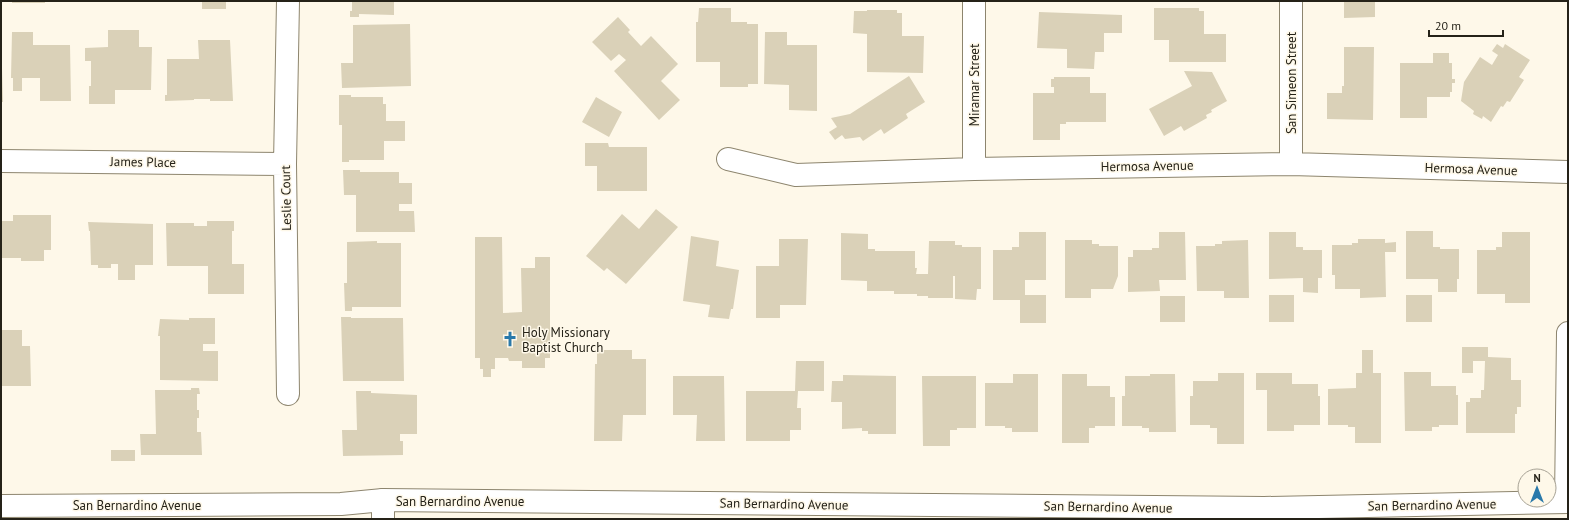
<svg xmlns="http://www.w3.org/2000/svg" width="1569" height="520" viewBox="0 0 1569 520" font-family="'PT Sans',sans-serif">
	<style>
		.building { fill: #dad1b8 }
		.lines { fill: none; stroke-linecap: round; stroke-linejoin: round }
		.street-casing { stroke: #8d856e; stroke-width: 24 }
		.secondary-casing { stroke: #8d856e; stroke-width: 24 }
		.street { stroke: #fff; stroke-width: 22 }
		.secondary { stroke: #fff; stroke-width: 22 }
		.labels { text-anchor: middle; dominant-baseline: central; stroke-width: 3; stroke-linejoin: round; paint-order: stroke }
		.street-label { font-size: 13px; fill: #252218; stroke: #fef8e9 }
		.poi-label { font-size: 13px; fill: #252218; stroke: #fef8e9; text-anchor: start }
	</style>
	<rect width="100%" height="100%" fill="#fef8e9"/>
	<path class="building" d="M12,1h33v2h-33z
		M202,1h24v8h-24z
		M352,1h42v14l-35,-1v3h-9v-6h2z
		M1344,1h31v16l-31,1z
		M699,8h32v14h16v2h11v60h-10v3h-28v-25h-24v-40h2z
		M1154,8h45v3h5v23h22v28h-57v-22h-15z
		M867,10h30v3h5v23h22l-1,37 -56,-1v-38l-14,-1 1,-22h13z
		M1039,12l83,3v18h-18v19h-9l-1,17 -27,-1v-19l-30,-1z
		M618,17l12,13 -2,2 13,14 10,-10 27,28 -17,17 19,19 -21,20 -45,-49 12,-11 -7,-6 -8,7 -19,-19z
		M410,24l1,62 -69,2 -1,-25h12v-38z
		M108,30h31v17h13l-1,43h-36v14h-26v-18h2v-25h-6v-13l23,-1z
		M12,32h21v13h37l1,56h-31v-23h-18v13h-9v-13h-2z
		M765,32h22v13h30v66l-28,-1v-25l-25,-1z
		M198,40h32l3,61h-23v-2h-16v1l-29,1v-6h2v-36h32z
		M1497,44l6,4 2,-4 25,16 -11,17 5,3 -14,22 -3,-1 -4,6 -2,-1 -10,16 -8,-6 -1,3 -9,-5 1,-3 -13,-10 3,-19 16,-25 12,8 6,-10 -6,-4z
		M1344,47h30l-1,73 -46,-1v-26h15v-7h2z
		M1433,53h16v10h3v16h3v4h-3v9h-2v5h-23v21h-27v-55h33z
		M1,68h1l1,34h-2z
		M1184,71l28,1 15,29 -16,9 1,2 -6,3 1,3 -23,13 -3,-5 -17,10 -15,-27 43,-23z
		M909,76l16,26 -19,12 2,4 -24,16 -3,-5 -18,12 -3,-4 -15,2 -3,-4 -7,5 -6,-8 8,-5 -6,-9 19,-4z
		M1054,77h36v16h16v29h-40v2h-6v16h-27v-47h21v-6h-3v-8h3z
		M339,95h12v2h32v7h3v17h19v20h-21v19h-35v2h-7v-37h-3z
		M596,97l26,15 -13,25 -27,-15z
		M585,143h23l1,4h38v44h-50v-25h-12z
		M343,170h17v2h39v11h13v21h-13v7h15l1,21h-59v-37h-12z
		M656,209l22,18 -52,57 -19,-16 -3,3 -18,-15 36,-42 17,15z
		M13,215h38v35h-7v11h-23v-3h-20v-37h12z
		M207,221h27v10h-2v33h12v30h-36v-28h-41l-1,-43h28v3h13z
		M88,222l65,2v41h-18v15h-17v-16h-7v4h-13v-3h-7l-1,-34h-1z
		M1406,231h27v16h7v2h19v30h-2v13h-19v-13h-32z
		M1019,232h27v48h-21v15h21v28h-26v-23h-27v-50h19v-3h7z
		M1159,232h26l1,48h-27l1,11 -32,1v-35h5v-7h19v-2h7z
		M1269,232h27v15h7v3h19v28h-4v15l-15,-1v-14l-34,1z
		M1502,232h28v71h-25v-9h-28v-44h19v-3h6z
		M841,233l27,1v15h7v2h40v17h2l-1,6h12l1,-33h26v4h7v2h19v42h-4l-1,11 -21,-1v-23h-2v22h-25v-2h-11v-2h-23v-3h-27v-10l-26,-1z
		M691,236l28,5 -3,25 23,4 -6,39h-2l-2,10 -21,-2 2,-12 -27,-4z
		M475,237h27l1,76 19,-1 -1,-44h14v-11h15v101h-5v10h-23v-7h-13l-1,-3h-13v11h-4v8h-8v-8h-3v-11h-5z
		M779,239h29l-2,66h-26v13h-24v-52h23z
		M1358,239h27v4l11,-1v10h-11l1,45 -26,1v-9h-25v-14h-3v-30h20v-2h6z
		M1065,240h27v4h7v2h19v30l-5,13h-22v9h-26z
		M1248,240l1,58h-25v-7h-27l-1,-45h19v-2h7v-3z
		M377,241v2h24v64h-49v4h-7l-1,-28h3v-41z
		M1269,295h25v27h-25z
		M1406,295h26v27h-26z
		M1160,296h25v26h-25z
		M341,317h10v1h52l1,63h-61z
		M189,318h26v26h-12v7h15v30l-58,-1v-44h-2l2,-17 29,1z
		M1,330h21v16h8l1,40h-30z
		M1462,347h26v10l23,1v22h10v27h-4v7h-2v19h-49v-31h4v-4h11v-8h3l1,-29h-12v12h-11z
		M597,350h35v9h14v56h-23l-1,26h-28l1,-77h2z
		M1362,350h11v23h8v70h-26v-16h-7v-2h-20v-36l28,-1v-15h6z
		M796,361h28v30h-26l-1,17h4v22h-11v11h-44v-50h49z
		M1404,372h27v14h25v9h2v30h-19v2h-7v4h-27z
		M1218,373h26v71h-27v-16h-7v-3h-20v-29h3v-15h25z
		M1256,373h36v11h26v12h2v29h-26v6h-27v-41h-11z
		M1013,374h25v58h-26v-4h-7v-2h-20v-43h28z
		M1062,374h25v12h23v11h5v29h-20v2h-6v15h-27z
		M1150,374h25l1,58h-27v-4h-7v-2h-20v-30h3v-20h25z
		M843,375l53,1v58h-28v-3h-6v-3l-20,1v-27h-11l1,-21h11z
		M673,376h51l1,65h-29l1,-26h-24z
		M922,376h54v52h-19v2h-7v16h-27z
		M191,388h8l1,6h-3v16h2v8h-2v14h4l1,23h-61l-1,-21h16l-1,-44h36z
		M356,391h15v2l46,2v39h-17v7h3v14l-60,1 -1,-26h15z
		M111,450h24v11h-24z"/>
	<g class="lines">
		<defs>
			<path id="street" d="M1291,1v163
				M728,159l68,16 178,-6 317,-5 277,8
				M1,161l284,3
				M974,169v-168
				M288,394l-3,-230 3,-163
				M1566,502l2,-169
				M383,519v-19"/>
			<path id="secondary" d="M1,506l340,-2 42,-4 881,8 304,-6"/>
		</defs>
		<use href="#street" class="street-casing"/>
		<use href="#secondary" class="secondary-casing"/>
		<use href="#street" class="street"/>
		<use href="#secondary" class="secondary"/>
	</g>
	<defs>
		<symbol id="church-bare" viewBox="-9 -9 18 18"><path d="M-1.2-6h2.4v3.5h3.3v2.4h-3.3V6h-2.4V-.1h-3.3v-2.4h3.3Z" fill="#2a79aa" stroke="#fef8e9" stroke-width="2.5" paint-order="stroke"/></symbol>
	</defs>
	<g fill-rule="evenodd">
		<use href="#church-bare" x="499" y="328" width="22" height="22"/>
	</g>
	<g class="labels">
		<g class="street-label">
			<text transform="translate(1291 83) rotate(-90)">San Simeon Street</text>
			<text transform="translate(974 85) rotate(-90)">Miramar Street</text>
			<text transform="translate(143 162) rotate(1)">James Place</text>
			<text transform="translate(1147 166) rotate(-1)">Hermosa Avenue</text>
			<text transform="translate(1471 169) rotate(2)">Hermosa Avenue</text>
			<text transform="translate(286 198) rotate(-91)">Leslie Court</text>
			<text x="460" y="501">San Bernardino Avenue</text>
			<text transform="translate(784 504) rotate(1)">San Bernardino Avenue</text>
			<text x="137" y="505">San Bernardino Avenue</text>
			<text transform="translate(1432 505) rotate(-1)">San Bernardino Avenue</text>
			<text transform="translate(1108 507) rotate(1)">San Bernardino Avenue</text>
		</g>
		<g class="poi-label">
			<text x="522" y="332">Holy Missionary<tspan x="522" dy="15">Baptist Church</tspan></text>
		</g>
	</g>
	<rect width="1569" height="520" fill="none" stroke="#252218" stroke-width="4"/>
	<g transform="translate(1537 488)"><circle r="19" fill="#fef8e9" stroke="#a7a295"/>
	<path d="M0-3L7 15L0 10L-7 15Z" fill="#2a79aa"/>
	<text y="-6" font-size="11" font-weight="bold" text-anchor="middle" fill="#252218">N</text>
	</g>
	<path d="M1429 30v6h74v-6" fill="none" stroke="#252218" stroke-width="2"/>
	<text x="1435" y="30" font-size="12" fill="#252218" stroke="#fef8e9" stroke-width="3" paint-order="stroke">20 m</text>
</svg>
